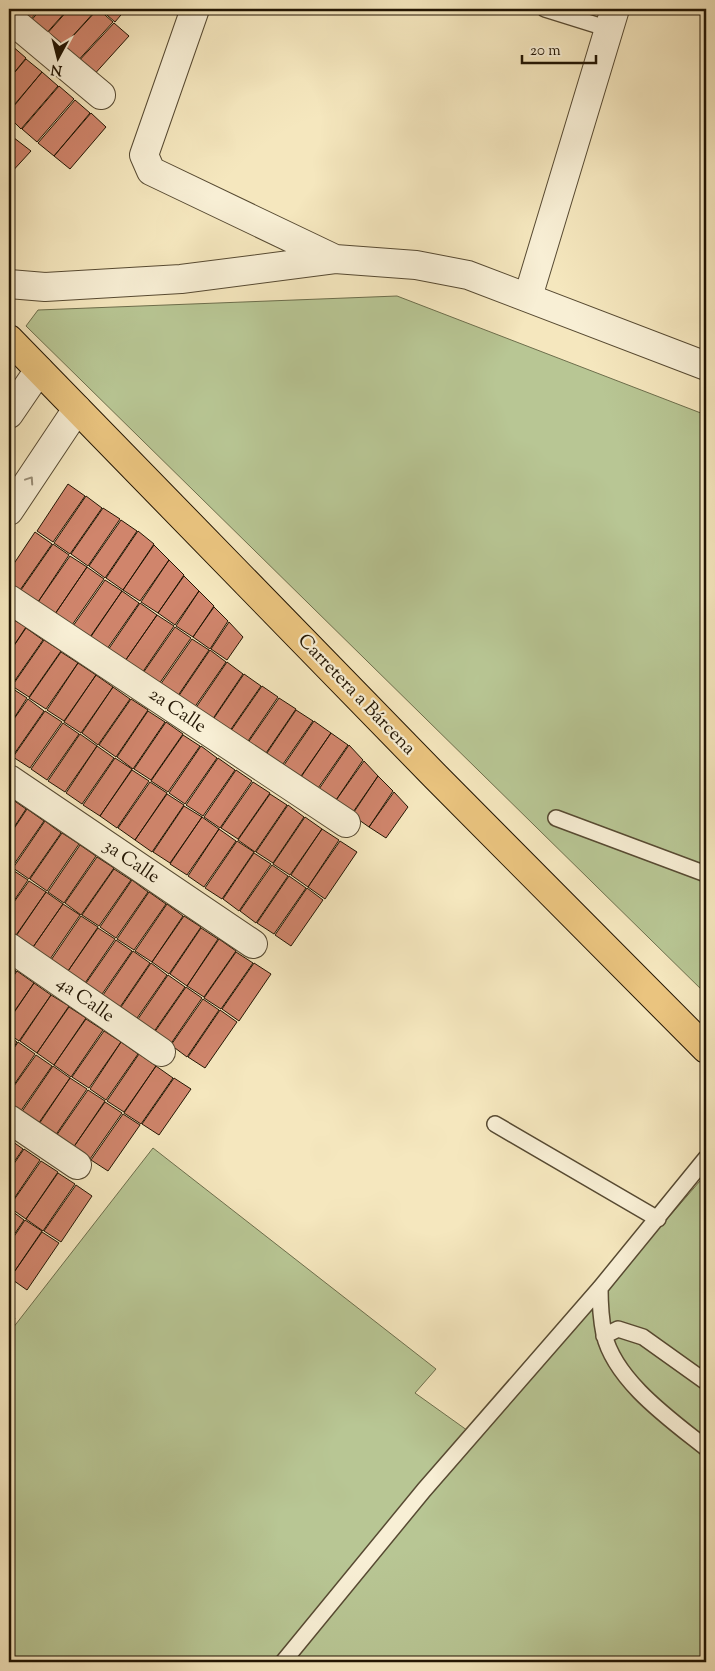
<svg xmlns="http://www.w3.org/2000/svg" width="715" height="1671" viewBox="0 0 715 1671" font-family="'Sorts Mill Goudy',serif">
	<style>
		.green { fill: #b8c694; stroke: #6d6e4c }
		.building { fill: #d0856c; stroke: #221503 }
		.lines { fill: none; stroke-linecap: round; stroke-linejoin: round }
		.lane-casing { stroke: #574a32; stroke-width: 18 }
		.street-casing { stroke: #574a32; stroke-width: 30 }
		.primary-casing { stroke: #221503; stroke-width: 30 }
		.lane { stroke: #f8efd5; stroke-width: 15 }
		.street { stroke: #f8efd5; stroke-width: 28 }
		.primary { stroke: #eac47f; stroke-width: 28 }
		.oneway { stroke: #988d76 }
		.labels { text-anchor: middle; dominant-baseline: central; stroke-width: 4.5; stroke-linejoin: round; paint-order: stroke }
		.street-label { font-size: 19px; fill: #221503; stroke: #f8efd5 }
	</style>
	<rect width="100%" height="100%" fill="#f5e7be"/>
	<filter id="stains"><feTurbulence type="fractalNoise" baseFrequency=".004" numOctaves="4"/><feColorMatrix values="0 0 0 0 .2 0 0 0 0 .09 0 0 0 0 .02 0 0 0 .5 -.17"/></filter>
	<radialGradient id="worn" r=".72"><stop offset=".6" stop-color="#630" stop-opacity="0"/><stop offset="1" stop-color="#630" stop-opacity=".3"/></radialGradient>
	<path class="green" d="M397,296l309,119v579l-680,-668 12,-16z
		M153,1148l283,221 -21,24 63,45 228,-264v488h-697v-329z"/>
	<path class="building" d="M14,9h26l-12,13z
		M41,9h27l-24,27 -15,-13z
		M69,9h28l-37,41 -16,-13z
		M98,9l15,13 -38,42 -15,-14z
		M100,9h26l-11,13z
		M114,23l15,13 -38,42 -15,-14z
		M11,45l15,13 -17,21v-32z
		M26,59l16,13 -33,39v-32z
		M42,72l16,14 -37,43 -12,-12v-5z
		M59,86l15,13 -37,43 -15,-13z
		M75,100l15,13 -36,43 -16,-13z
		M91,113l15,14 -36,42 -16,-13z
		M9,134l22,17 -22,24z
		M68,484l17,12 -32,46 -16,-11z
		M86,496l16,12 -32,46 -16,-11z
		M103,508l17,11 -32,47 -17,-12z
		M121,520l16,11 -32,47 -16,-12z
		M138,531l16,13 -31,46 -17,-12z
		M35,532l17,12 -32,46 -11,-8v-11z
		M53,544l16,11 -31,47 -17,-12z
		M154,545l15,15 -29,41 -17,-11z
		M70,556l17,11 -32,47 -17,-12z
		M169,560l15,15 -26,38 -17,-11z
		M87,567l17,12 -32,46 -17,-11z
		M184,576l15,15 -24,34 -17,-12z
		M105,580l17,11 -32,46 -17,-11z
		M122,591l17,12 -32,46 -17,-11z
		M199,591l15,15 -21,31 -17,-11z
		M140,603l17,12 -32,46 -17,-11z
		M214,607l14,14 -18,28 -17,-12z
		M157,615l17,11 -32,47 -17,-12z
		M9,617l17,10 -17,26z
		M229,622l14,15 -16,23 -16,-11z
		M175,627l16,11 -32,46 -16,-11z
		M26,628l17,12 -32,46 -2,-2v-31z
		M192,639l17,11 -32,47 -17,-12z
		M44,640l17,11 -32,46 -17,-11z
		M210,650l16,12 -32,46 -16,-11z
		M61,652l17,11 -32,46 -17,-11z
		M227,662l16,12 -31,46 -17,-11z
		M78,663l18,12 -32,46 -17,-11z
		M244,674l17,12 -32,46 -17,-11z
		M96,675l17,12 -32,46 -17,-11z
		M262,686l16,11 -32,47 -16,-12z
		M10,687l17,11 -18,28v-37z
		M113,687l17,12 -32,46 -16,-12z
		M279,698l17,11 -32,47 -17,-12z
		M28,699l16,12 -32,46 -3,-3v-28z
		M131,699l17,11 -32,47 -17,-12z
		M296,710l17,11 -32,46 -16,-11z
		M45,711l17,11 -32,46 -17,-11z
		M148,711l17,11 -32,47 -16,-12z
		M314,721l17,12 -32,46 -17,-11z
		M166,722l17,12 -32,46 -17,-11z
		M63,723l16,11 -32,46 -16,-11z
		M331,733l17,12 -32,46 -17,-11z
		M80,734l17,12 -32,46 -17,-11z
		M183,735l17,11 -32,46 -17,-11z
		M349,745l14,15 -29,43 -17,-11z
		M97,746l17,12 -32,46 -16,-11z
		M201,746l16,12 -32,46 -16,-11z
		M115,758l17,11 -32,47 -17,-11z
		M218,758l17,12 -32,46 -17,-11z
		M364,761l14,15 -27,39 -17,-12z
		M132,770l17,11 -32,47 -17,-12z
		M236,770l16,11 -32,47 -16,-11z
		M378,776l15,15 -24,36 -17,-12z
		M150,782l17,11 -32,47 -17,-12z
		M253,782l17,11 -32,46 -17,-11z
		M394,792l14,15 -22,31 -17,-11z
		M167,794l17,11 -32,47 -17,-12z
		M270,794l17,11 -32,47 -17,-12z
		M9,797l17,12 -17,26z
		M288,805l16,12 -31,46 -17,-11z
		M184,806l18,11 -32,46 -17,-11z
		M27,809l17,12 -32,46 -3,-2v-29z
		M202,817l17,12 -32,46 -17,-11z
		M305,817l17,12 -32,46 -17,-11z
		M45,821l16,12 -32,46 -16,-11z
		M219,829l17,12 -32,46 -16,-11z
		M322,829l17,11 -31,47 -17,-12z
		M62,833l17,11 -32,47 -17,-12z
		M237,841l17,11 -32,47 -17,-11z
		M340,841l17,11 -32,47 -17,-12z
		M80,845l16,11 -32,47 -16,-11z
		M254,853l17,11 -32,47 -16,-12z
		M97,857l17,11 -33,47 -16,-12z
		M272,865l16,11 -32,47 -16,-12z
		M11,869l17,11 -19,28v-36z
		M114,869l17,11 -32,46 -17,-11z
		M289,876l17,12 -32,46 -17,-11z
		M132,880l16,12 -32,46 -16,-11z
		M29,881l17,11 -32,46 -5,-3v-26z
		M307,888l16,12 -32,46 -16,-11z
		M46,892l17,12 -32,46 -17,-11z
		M149,892l17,12 -32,46 -17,-11z
		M63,904l17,11 -32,47 -17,-12z
		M167,904l16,12 -31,46 -17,-11z
		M81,916l17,11 -32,47 -17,-11z
		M184,916l17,11 -32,47 -17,-12z
		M98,928l17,11 -32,47 -17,-12z
		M201,928l17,11 -31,47 -17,-12z
		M219,939l17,12 -32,46 -17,-11z
		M116,940l16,11 -32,46 -16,-11z
		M133,951l17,12 -32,47 -17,-12z
		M236,952l17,11 -32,46 -17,-11z
		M151,963l16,12 -32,46 -16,-11z
		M254,963l17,11 -32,47 -17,-12z
		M9,966l7,5 -7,11z
		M17,971l17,12 -25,36v-36z
		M168,975l17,12 -32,46 -17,-11z
		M34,983l17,12 -32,46 -10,-7v-14z
		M186,987l16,11 -32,47 -16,-12z
		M51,995l18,11 -32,47 -17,-12z
		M203,999l16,11 -32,47 -16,-12z
		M69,1007l17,11 -32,47 -17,-12z
		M220,1010l17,12 -32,46 -17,-11z
		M86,1019l17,11 -32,47 -17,-12z
		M104,1031l17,11 -32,46 -17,-11z
		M9,1036l8,6 -8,13z
		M18,1042l17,12 -26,38v-36z
		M121,1042l17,12 -32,46 -16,-11z
		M139,1054l17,12 -32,46 -17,-11z
		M36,1055l16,11 -32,46 -11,-8v-11z
		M53,1066l17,12 -32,46 -17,-11z
		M156,1066l17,12 -32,46 -17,-11z
		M70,1078l17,11 -32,47 -16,-12z
		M174,1078l17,11 -32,46 -17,-11z
		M88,1090l17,11 -32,47 -17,-12z
		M105,1102l17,11 -32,46 -17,-11z
		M123,1114l17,11 -32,46 -17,-11z
		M9,1139l14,10 -14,20z
		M24,1149l16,11 -31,46v-35z
		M41,1161l17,11 -32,47 -17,-12z
		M58,1173l17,11 -32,47 -17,-12z
		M76,1185l16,11 -31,46 -17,-11z
		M9,1209l15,11 -15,22z
		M25,1220l17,11 -32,47 -1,-34z
		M42,1232l17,11 -32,47 -17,-12z
		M9,1314l6,4 -6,9z"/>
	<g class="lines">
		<defs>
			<path id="lane" d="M545,9l64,20
				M556,818l150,56
				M495,1124l163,95
				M600,1288c0,15 1,31 4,46 11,47 67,86 102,114
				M604,1336l14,-7 25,8 63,45
				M283,1662l141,-172 176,-202 106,-130"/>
			<path id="street" d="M195,9l-51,146 7,16 184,88
				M9,18l92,77
				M9,284l36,3 136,-8 154,-20 81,6 52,10 238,91
				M528,297l87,-288
				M9,414l30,-44
				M9,511l68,-102
				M9,599l337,224
				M9,779l244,165
				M9,947l152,105
				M9,1119l68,46"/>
			<path id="primary" d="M9,339l426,437 271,273"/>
		</defs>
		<use href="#lane" class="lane-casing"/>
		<use href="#street" class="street-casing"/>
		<use href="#primary" class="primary-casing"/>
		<use href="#lane" class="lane"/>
		<use href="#street" class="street"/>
		<use href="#primary" class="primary"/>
	</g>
	<defs><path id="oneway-chevron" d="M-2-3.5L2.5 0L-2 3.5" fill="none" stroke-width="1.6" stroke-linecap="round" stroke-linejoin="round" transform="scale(1.25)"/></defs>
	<use class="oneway" href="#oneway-chevron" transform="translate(30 480) rotate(-56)"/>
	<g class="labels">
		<g class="street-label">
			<text transform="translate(356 695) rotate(46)">Carretera a Bárcena</text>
			<text transform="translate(177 711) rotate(34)">2a Calle</text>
			<text transform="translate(131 862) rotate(34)">3a Calle</text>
			<text transform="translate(85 1000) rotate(35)">4a Calle</text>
		</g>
	</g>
	<rect width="715" height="1671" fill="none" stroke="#f5e7be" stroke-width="30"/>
	<rect x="10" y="10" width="695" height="1651" fill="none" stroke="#221503" stroke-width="2.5"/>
	<rect x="15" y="15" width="685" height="1641" fill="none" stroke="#221503"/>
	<g transform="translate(58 58) rotate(187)" stroke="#f8efd5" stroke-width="4" paint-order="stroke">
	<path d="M0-4L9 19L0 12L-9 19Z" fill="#221503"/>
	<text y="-8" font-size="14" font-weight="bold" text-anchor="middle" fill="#221503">N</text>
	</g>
	<path d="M522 55v8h74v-8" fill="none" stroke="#221503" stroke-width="2.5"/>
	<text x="530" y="55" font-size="15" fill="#221503" stroke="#f8efd5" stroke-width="4" paint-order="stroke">20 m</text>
	<rect width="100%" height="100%" filter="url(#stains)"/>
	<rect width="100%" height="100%" fill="url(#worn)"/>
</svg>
